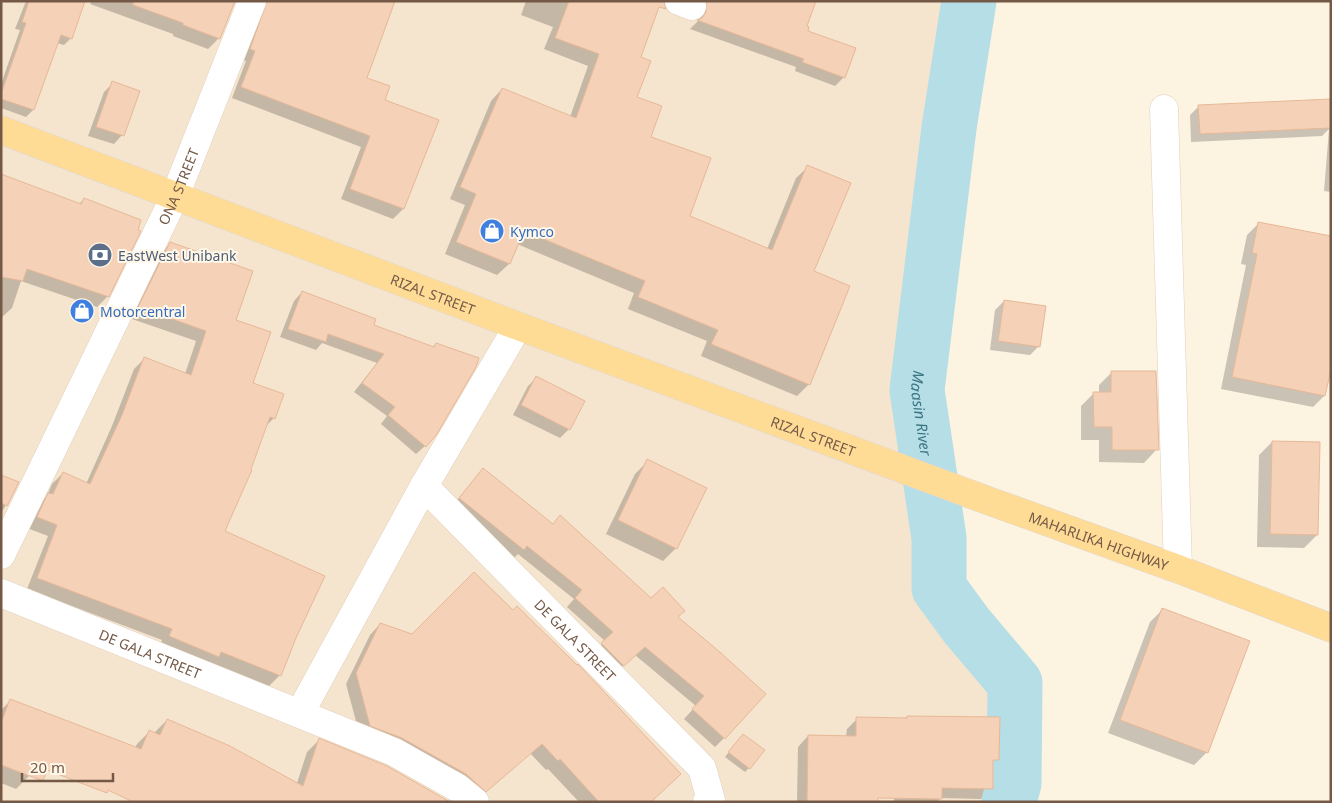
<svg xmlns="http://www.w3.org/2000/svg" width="1332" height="803" viewBox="0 0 1332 803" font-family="'Noto Sans',sans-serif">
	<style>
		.residential { fill: #f5e5cf }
		.shadow { fill: #0003 }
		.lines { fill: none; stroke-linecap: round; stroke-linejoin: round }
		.river { stroke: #b5dee7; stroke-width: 55 }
		.building { fill: #f4d1b7; stroke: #e7b897 }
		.minor-casing { stroke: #e2cfbc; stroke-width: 29 }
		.primary-casing { stroke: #ded7d3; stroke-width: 29 }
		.minor { stroke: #fff; stroke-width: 28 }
		.primary { stroke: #ffdc96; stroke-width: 28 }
		.labels { text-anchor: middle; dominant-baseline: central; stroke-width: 4; stroke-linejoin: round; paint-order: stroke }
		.street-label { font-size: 14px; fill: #755947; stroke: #fff7e8 }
		.shop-label { font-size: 14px; fill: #366cbe; stroke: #fff7e8; text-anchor: start }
		.service-label { font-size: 14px; fill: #4e5e75; stroke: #fff7e8; text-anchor: start }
		.water-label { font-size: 15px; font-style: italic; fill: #3d7583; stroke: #fff7e8 }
	</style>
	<rect width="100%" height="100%" fill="#fdf3e1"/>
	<path class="residential" d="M1,1h970l-54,389 22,148v50l76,95 -1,100 -5,19h-1008z"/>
	<path class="shadow" d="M26,1h57l-12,37 -7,7 -7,-2 -24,67 -7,7 -25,-9v-24l19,-54 -5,-1z
		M92,1h142l-15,37 -11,11 -35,-13v-2l-83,-30z
		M276,1h119l-30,77 19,22 53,20 -34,89 -10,10 -52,-20 20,-52 -129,-49 14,-37 -6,-2 17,-43 10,-10z
		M526,1h125l-12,57 -3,40 13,39 40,80 78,32 29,-71 12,-11 5,105 36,15 -40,97 -12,12 -96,-40 6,-15 -79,-32 6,-16 -117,-49 -8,20 -12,11 -52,-21 20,-49 -15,-6 41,-98 11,-12 68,28 18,-51 -44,-17 9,-22 -32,-12z
		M698,1h117l-9,26v5l38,45 -9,9 -40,-15 1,-4 -106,-38 8,-8z
		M113,83l9,52 -8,9 -26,-8 16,-44z
		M1199,106l132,7v79l-7,-1 5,-62 -7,7 -131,6 -1,-27z
		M1,176l77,29 6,-6 24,97 -11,11 -76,-26 -9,27 -11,10z
		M1259,223l65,173 -11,11 -92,-18 25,-124 -5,-1 6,-29z
		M171,243l63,78 17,63 23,34 -8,8 -42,106 56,143 -11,11 -57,-23 -5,4 -48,-20 3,-7 -135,-51 21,-53 -21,-8 11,-23 9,-9 5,-12 11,-11 23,11 26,-58 22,-57 11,-11 40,16 11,-33 -67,-23 31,-64z
		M302,292l70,34 60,22 4,-4 -11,102 -9,8 -35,-30 6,-8 -33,-24 23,-29 -55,-20 -6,7 -36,-13 14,-36z
		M1004,301l35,45 -9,9 -40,-5 5,-40z
		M1112,372l45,77 -13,14 -45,-1v-22h-18v-34l13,-13h5v-8z
		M537,377l46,24 -14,28 -9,9 -47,-23 15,-29z
		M1272,442l45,93 -13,13 -47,-1 2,-92z
		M648,461l28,87 -13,13 -57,-27 29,-60z
		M484,469l68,56 124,92 48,121 -9,9 -31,-28 12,-13 -61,-51 -21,19 -21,-21 12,-12 -38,-34 7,-8 -56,-45 -4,4 -63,-51z
		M1,476l5,29 -5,8z
		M1163,609l44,143 -13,13 -86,-32 42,-111z
		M380,624l270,178h-71l-31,-33 -2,1 -16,-17 -55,49 -115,-66 -14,-52 24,-49z
		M11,700l19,75 -14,14 -15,-6v-73z
		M907,717l91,43 -6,6v22l-11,11 -40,-1 -4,4h-43v-4l-41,-1v5h-56l1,-55 10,-11 38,1 1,-8 10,-10h48z
		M167,720l130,63 10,-31 12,-12 129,62h-298l-15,-54 2,-4 13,-13 4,2z
		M739,739l10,29 -4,4 -20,-15z"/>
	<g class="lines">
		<path class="river" id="s1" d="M969,1l-20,127 -32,262 22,148v50l27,37 49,58 -1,100 -5,19"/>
	</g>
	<path class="building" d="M29,1h56l-13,38 -11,-4 -27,75 -33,-11v-5l25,-71 -4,-1z
		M133,1h102l-15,38 -37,-14v-2l-50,-18z
		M267,1h128l-28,77 23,8 -5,14 54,20 -35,89 -54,-20 20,-53 -129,-49 14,-36 -5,-2z
		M569,1h95l2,8 -7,-2 -18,50 10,4 -14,36 25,9 -11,31 60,21 -21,58 82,34 35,-85 44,18 -37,88 36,15 -40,99 -99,-41 7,-14 -80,-33 7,-16 -121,-50 -14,33 -54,-22 20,-48 -16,-7 42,-99 74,30 23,-64 -44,-16z
		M706,1h110l-9,25 2,1 -1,4 48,17 -11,30 -43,-16 2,-3 -107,-39 5,-2 4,-6z
		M112,81l28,10 -16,45 -28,-9z
		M1331,99v29l-131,6 -2,-29z
		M1,174l80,30 3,-6 57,22 -3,10 3,1 -32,66 -82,-28 -4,12 -22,-4z
		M1258,222l73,14v134l-6,26 -93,-19 25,-123 -5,-1z
		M170,242l83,29 -17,49 35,12 -18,51 31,11 -9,25 -5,-2 -19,52 1,1 -27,61 100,45 -29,62 -15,38 -60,-24 -2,5 -50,-21 3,-7 -135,-51 20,-53 -20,-8 11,-24 5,1 10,-22 27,12 32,-69 22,-58 47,18 15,-44 -68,-24z
		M302,291l74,28 -2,6 60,22 2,-4 43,15 -3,9 -39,67 -11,13 -38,-32 7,-8 -33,-24 22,-29 -56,-20 -2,8 -38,-13z
		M1004,300l42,6 -6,41 -42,-6z
		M1111,371h45l3,79h-47v-23h-18l-1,-35h18z
		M536,376l49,25 -15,29 -49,-25z
		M1272,441l48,1 -2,93 -48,-1z
		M647,459l60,29 -30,61 -59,-29z
		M483,468l70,56 7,-9 91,83 12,-11 22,24 -7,6 43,36 45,41 -41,45 -33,-30 12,-13 -59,-49 -21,19 -23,-23 12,-11 -38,-34 7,-8 -55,-44 -3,4 -65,-52z
		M1,475l18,7 -12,24 -6,-3z
		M474,572l39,38 4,-4 60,59 1,-1 103,110 -30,28h-52l-39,-43 -2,2 -16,-17 -56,48 -20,-18 -64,-36 -32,-12 -14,-53 24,-50 32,11z
		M1162,608l88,33 -42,112 -88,-33z
		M10,699l131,50 8,-19 11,5 7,-16 63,27 73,40 16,-48 68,28 63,36h-317l-25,-12 -1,3 -60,-23 -4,11 -42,-16v-42z
		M907,716l93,1 -1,43h-6v29l-51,-1v11l-64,-1v4h-71l1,-67 48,1v-19l51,1z
		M743,734l22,16 -15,19 -22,-17z"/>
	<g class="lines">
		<defs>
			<g id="minor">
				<path d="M679,1l13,5"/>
				<path d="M1164,109l14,460"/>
				<path id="s2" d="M424,486l278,282 9,32 -4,2"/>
				<path id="s3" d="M1,555l174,-359 77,-195"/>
				<path id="s4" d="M1,593l393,159 64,36 17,14"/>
				<path d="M300,713l124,-227 94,-160"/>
			</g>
			<g id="primary">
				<path id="s5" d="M1,130l517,196 471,175 189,68 153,59"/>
			</g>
		</defs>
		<use href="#minor" class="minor-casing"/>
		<use href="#primary" class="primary-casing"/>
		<use href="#minor" class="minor"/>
		<use href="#primary" class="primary"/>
	</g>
	<defs>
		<symbol id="shop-disc" viewBox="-11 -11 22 22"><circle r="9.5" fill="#3f7fe0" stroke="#fff7e8"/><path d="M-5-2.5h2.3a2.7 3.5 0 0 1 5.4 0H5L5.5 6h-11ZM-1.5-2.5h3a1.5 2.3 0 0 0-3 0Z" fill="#fff"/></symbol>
		<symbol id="bank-disc" viewBox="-11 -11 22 22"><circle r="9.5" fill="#5c6f8a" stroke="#fff7e8"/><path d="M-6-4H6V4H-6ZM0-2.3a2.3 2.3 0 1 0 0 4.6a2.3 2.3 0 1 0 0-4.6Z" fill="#fff"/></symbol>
	</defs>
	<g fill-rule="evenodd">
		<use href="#shop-disc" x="478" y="217" width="28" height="28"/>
		<use href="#bank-disc" x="86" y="241" width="28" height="28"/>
		<use href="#shop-disc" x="68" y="297" width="28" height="28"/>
	</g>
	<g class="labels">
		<g class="street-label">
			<text stroke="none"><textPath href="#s3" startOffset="409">ONA STREET</textPath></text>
			<text stroke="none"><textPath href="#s5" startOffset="462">RIZAL STREET</textPath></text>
			<text stroke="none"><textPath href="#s5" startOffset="868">RIZAL STREET</textPath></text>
			<text stroke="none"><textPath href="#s5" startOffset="1172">MAHARLIKA HIGHWAY</textPath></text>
			<text stroke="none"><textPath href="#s2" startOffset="216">DE GALA STREET</textPath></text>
			<text stroke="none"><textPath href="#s4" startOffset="161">DE GALA STREET</textPath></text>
		</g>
		<g class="shop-label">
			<text x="510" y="231">Kymco</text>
			<text x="100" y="311">Motorcentral</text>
		</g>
		<g class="service-label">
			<text x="118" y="255">EastWest Unibank</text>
		</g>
		<g class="water-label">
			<text stroke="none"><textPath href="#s1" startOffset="416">Maasin River</textPath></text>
		</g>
	</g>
	<rect width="1332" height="803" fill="none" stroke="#755947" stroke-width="5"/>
	<path d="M22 773v8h91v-8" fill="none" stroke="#755947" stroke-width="2.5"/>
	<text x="30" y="773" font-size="15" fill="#755947" stroke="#fff7e8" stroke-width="4" paint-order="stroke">20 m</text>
</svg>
